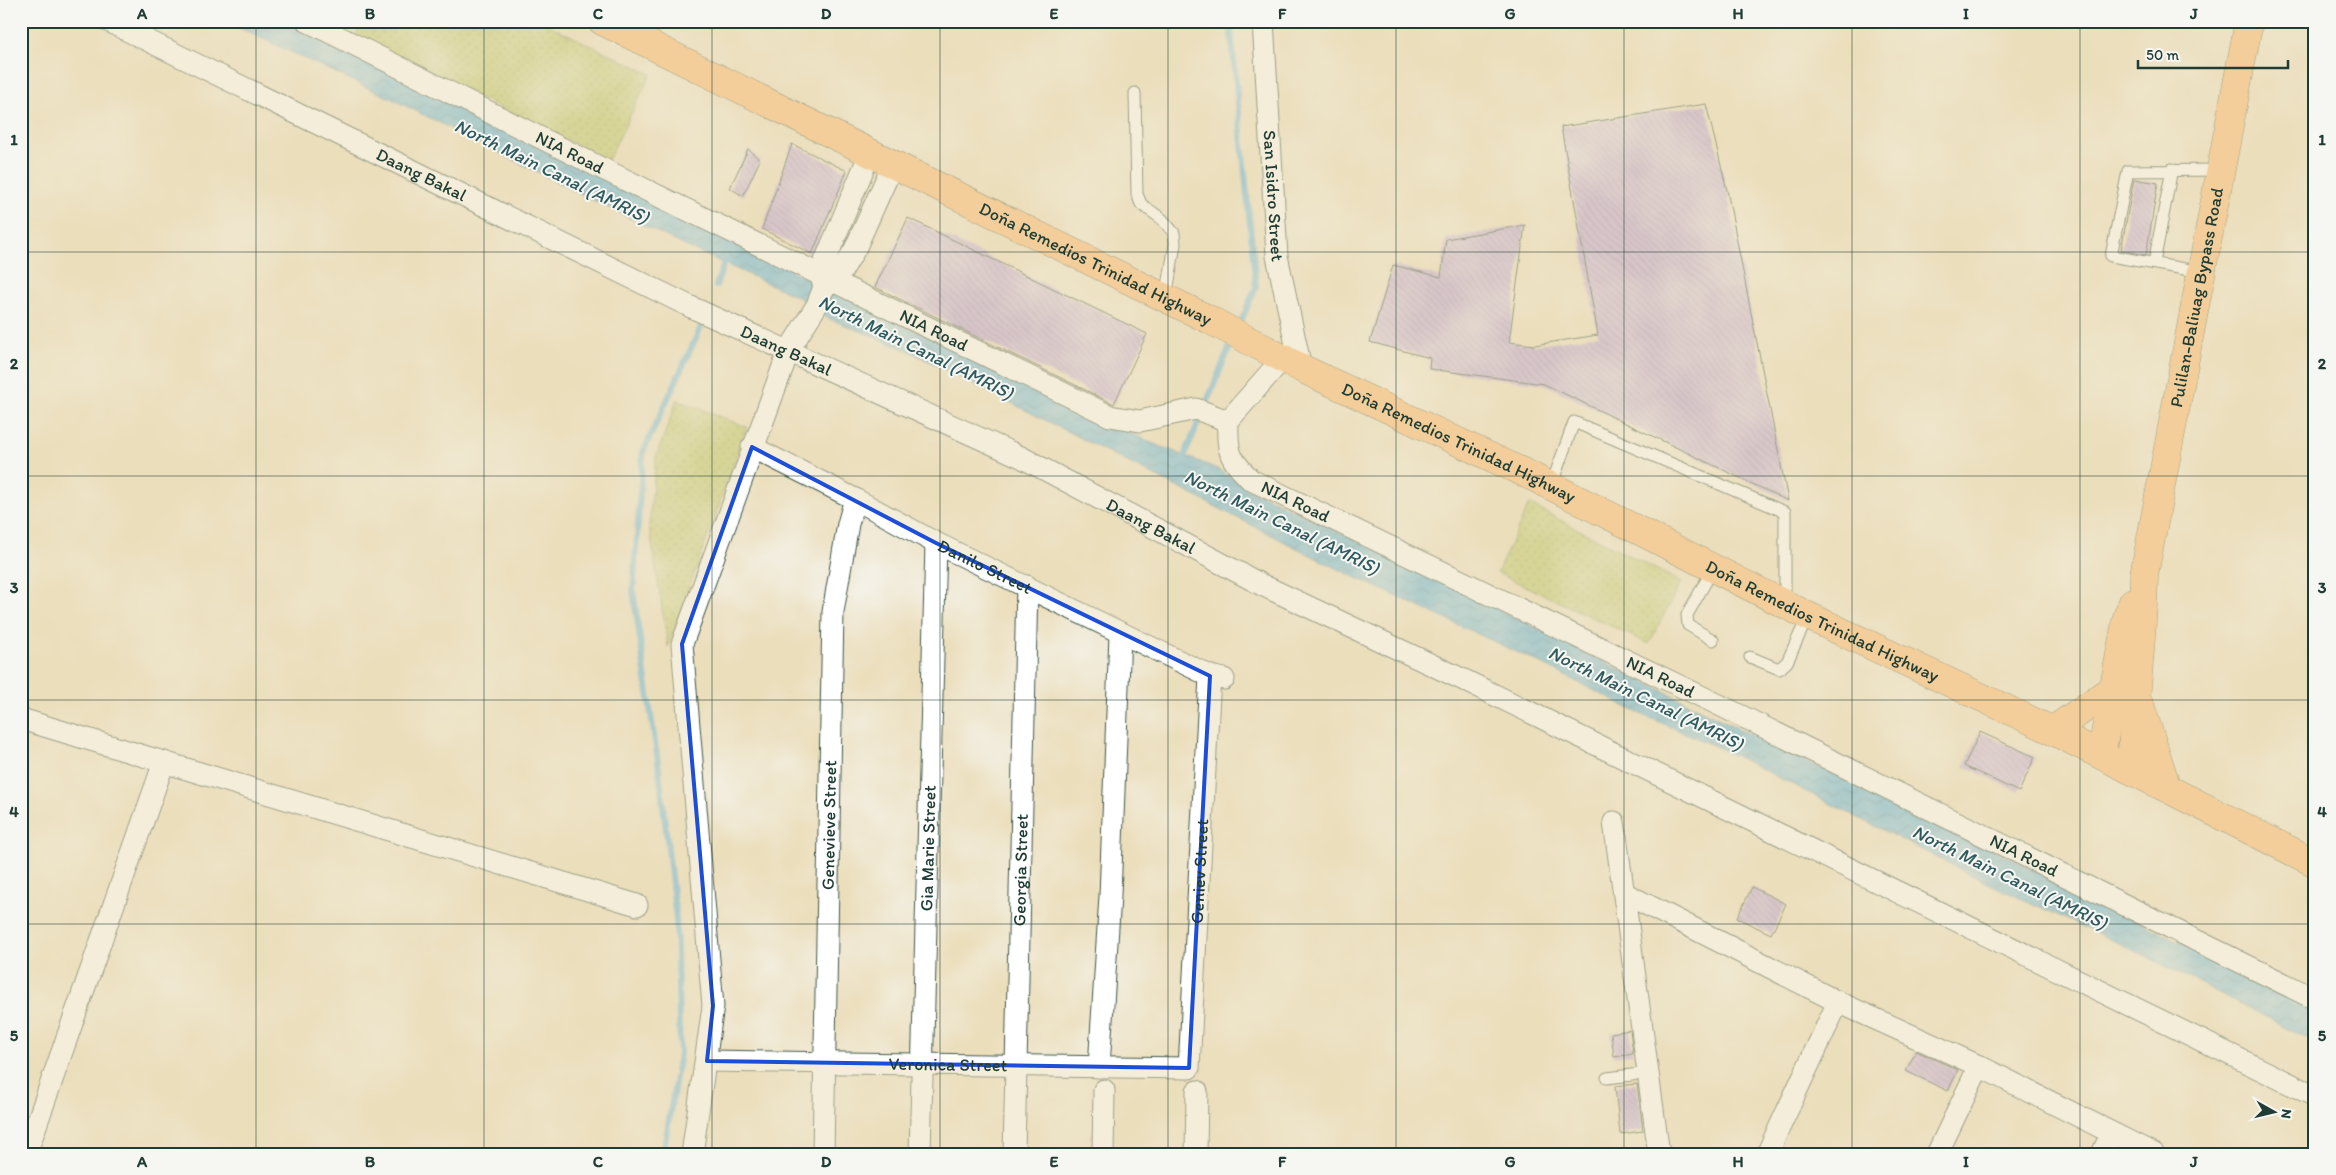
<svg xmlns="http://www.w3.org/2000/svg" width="2336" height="1175" viewBox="0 0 2336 1175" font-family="Itim,sans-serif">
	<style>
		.grass { fill: url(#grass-dots); stroke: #6e8350 }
		.water { fill: url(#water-waves); stroke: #407888 }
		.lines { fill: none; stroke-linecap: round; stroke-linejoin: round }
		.stream { stroke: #60b3dc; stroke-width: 6 }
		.building { fill: url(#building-back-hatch) }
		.lane-casing { stroke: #3e5548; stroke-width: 13 }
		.street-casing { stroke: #3e5548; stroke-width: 23 }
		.primary-casing { stroke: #3e5548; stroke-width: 29 }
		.highway-casing { stroke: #3e5548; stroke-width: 29 }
		.lane { stroke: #fff; stroke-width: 11 }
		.street { stroke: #fff; stroke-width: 21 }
		.primary { stroke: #ffbb71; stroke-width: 28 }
		.highway { stroke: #ffbb71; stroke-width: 28 }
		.marked { fill: none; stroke: #1d4ed8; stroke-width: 4; stroke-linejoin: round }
		.grid { fill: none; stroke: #1f3d34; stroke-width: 1; stroke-opacity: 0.55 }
		.labels { text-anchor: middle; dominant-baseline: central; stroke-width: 4; stroke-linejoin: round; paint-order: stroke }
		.street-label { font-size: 18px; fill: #1f3d34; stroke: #f6f6f2 }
		.water-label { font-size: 19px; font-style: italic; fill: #2f5a5e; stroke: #f6f6f2 }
		.neatline { fill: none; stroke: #1f3d34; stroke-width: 2 }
		.grid-label { font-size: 16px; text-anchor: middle; font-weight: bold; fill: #1f3d34 }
	</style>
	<defs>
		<pattern id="grass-dots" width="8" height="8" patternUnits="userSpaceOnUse" patternTransform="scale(1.25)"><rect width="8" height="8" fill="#bdc96b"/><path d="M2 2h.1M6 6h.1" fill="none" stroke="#99a459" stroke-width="1.8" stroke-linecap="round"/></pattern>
		<pattern id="water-waves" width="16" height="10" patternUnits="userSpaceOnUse" patternTransform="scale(1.25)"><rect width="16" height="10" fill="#60b3dc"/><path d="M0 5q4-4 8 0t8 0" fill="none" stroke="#4f93b3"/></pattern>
		<pattern id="building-back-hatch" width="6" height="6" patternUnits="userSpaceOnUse" patternTransform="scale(1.25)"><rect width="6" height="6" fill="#c0a7db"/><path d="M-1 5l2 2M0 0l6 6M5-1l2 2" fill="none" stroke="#9b89b2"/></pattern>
	</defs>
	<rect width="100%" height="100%" fill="#f6f6f2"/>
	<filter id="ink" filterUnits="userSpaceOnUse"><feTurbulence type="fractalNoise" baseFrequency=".02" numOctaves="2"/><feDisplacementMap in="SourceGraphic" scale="10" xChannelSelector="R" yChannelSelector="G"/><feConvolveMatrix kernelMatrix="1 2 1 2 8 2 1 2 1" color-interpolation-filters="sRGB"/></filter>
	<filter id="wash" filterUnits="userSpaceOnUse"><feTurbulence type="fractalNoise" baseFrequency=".0096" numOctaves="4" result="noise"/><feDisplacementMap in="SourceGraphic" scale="20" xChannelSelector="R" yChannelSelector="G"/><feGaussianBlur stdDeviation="1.12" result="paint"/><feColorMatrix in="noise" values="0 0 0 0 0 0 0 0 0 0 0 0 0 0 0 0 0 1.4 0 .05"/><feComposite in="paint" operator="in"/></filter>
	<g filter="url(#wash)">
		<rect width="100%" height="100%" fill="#ebdebb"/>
		<path class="grass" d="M363,21h177l111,53 -43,86 -253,-123z
			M677,400l70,27 -79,220 -19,-122 7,-68z
			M1529,504l152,78 -32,62 -152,-71z"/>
		<path class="water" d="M224,21h62l578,285 288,137 64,25 32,20 263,127 271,135 184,86 349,173v33l-177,-90 -155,-71 -261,-132 -86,-37 -98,-50 -196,-91 -435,-221 -82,-33 -27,-20 -115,-52 -293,-147z"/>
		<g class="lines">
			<path class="stream" d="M1230,21l26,266 -18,41
				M716,286l10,-29
				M1181,464l52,-125
				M663,1154l17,-101 -4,-133 -17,-151 -26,-178 10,-139 63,-136"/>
		</g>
		<g id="blocks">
			<path class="building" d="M1706,104l21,86 61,311 -244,-117 -115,-15 1,-11 -60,-16 23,-77 48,12 5,-38 79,-14 -16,117 25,3 64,-10 -37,-208z
				M792,144l55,27 -35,83 -50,-25z
				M748,149l12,11 -17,36 -13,-8z
				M2134,179l24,4 -12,72 -25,-5z
				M908,218l239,116 -33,70 -239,-117z
				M1980,732l55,25 -16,35 -55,-26z
				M1752,887l34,17 -15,30 -34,-16z
				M1630,1030l3,24 -19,3 -3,-24z
				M1916,1051l42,19 -10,21 -42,-20z
				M1637,1084l6,47 -23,3 -5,-48z"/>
		</g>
	</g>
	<g filter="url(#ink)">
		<use href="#blocks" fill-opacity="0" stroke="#3e5548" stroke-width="1"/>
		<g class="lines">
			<defs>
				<path id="lane" d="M1135,93l2,101 4,10 21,15 12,14 1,11 -9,54
					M2154,263l18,-94
					M2201,272l-90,-16 17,-85 92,-1
					M1551,486l23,-64 211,90v91
					M1713,569l-26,46 1,10 25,15
					M1750,657l29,12 8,-7 21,-46
					M1607,1078l41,-5"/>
				<g id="street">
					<path id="s1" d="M108,21l583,286 330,150 241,128 202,95 851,416"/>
					<path id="s2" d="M307,21l294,147 509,248 30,5 56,-12 32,12"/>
					<path id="s3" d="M1263,21l14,235 24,112"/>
					<path d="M824,287l-4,-14 50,-120"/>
					<path id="s4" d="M1228,421c-1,32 1,37 23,59l460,221 604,298"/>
					<path d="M1228,421l55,-63"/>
					<path id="s5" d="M752,447l103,52 81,44 274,133 14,3"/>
					<path d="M21,719l616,186"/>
					<path d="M1614,822l45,332"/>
					<path d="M1624,893l214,109 141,64 175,88"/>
					<path id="s6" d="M707,1061l482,7 21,-392"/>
					<path d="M1099,1067l11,-171 10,-262"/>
					<path d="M26,1154l138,-392"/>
					<path d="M692,1154l21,-148 -31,-362 107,-294 28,-45 7,-18 12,-6 19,-32 38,-85"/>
					<path id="s7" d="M823,1154l10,-542 15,-88 7,-25"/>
					<path id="s8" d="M920,1154l16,-611"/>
					<path id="s9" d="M1014,1154l13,-568"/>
					<path d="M1103,1154l1,-64"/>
					<path d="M1196,1154l1,-63"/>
					<path d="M1767,1154l71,-152"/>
					<path d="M1937,1154l42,-88"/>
					<path d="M2102,1154l9,-20"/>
				</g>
				<g id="primary">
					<path d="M2140,705l27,83"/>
					<path d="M2052,731l60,-42"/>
					<path d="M2101,755l26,-138 6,-15"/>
					<path id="s10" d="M2131,770c3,-65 12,-130 13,-195l105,-554"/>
				</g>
				<g id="highway">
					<path id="s11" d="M602,21l608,299 91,48 228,107 279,141 239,112 268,135"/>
				</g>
			</defs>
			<use href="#lane" class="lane-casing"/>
			<use href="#street" class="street-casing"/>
			<use href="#primary" class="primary-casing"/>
			<use href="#highway" class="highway-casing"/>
			<use href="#lane" class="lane"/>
			<use href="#street" class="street"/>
			<use href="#primary" class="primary"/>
			<use href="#highway" class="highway"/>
		</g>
	</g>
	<path d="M0 0H2336V1175H0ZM752,447l184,96 274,133 -21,392 -482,-7 6,-55 -31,-362z" fill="#ebdebb" fill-opacity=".55" fill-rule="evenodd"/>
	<path class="marked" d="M752,447l184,96 274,133 -21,392 -482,-7 6,-55 -31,-362z"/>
	<path class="grid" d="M256,21v1133M484,21v1133M712,21v1133M940,21v1133M1168,21v1133M1396,21v1133M1624,21v1133M1852,21v1133M2080,21v1133M21,252h2294M21,476h2294M21,700h2294M21,924h2294"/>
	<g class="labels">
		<g class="street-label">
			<text stroke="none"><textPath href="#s2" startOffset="294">NIA Road</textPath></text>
			<text stroke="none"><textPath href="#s1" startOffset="349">Daang Bakal</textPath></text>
			<text stroke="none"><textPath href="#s3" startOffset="175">San Isidro Street</textPath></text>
			<text stroke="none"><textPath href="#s11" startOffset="550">Doña Remedios Trinidad Highway</textPath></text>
			<text stroke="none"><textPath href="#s10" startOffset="478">Pulilan-Baliuag Bypass Road</textPath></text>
			<text stroke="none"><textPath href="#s2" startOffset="699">NIA Road</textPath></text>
			<text stroke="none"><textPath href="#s1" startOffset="754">Daang Bakal</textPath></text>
			<text stroke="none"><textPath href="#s11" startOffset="955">Doña Remedios Trinidad Highway</textPath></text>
			<text stroke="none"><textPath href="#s4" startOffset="116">NIA Road</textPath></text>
			<text stroke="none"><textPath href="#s1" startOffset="1159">Daang Bakal</textPath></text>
			<text stroke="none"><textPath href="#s5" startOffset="262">Danilo Street</textPath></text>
			<text stroke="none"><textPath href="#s11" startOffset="1360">Doña Remedios Trinidad Highway</textPath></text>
			<text stroke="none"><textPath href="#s4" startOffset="521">NIA Road</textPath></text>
			<text stroke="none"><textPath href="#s7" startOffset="329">Genevieve Street</textPath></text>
			<text stroke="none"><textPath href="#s8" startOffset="306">Gia Marie Street</textPath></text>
			<text stroke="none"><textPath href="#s4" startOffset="926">NIA Road</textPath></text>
			<text stroke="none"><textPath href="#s9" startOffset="284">Georgia Street</textPath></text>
			<text stroke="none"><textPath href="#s6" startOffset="679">Geniev Street</textPath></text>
			<text stroke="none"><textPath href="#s6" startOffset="241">Veronica Street</textPath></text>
		</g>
		<g class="water-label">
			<text transform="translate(552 171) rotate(26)">North Main Canal (AMRIS)</text>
			<text transform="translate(916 347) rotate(26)">North Main Canal (AMRIS)</text>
			<text transform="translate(1282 522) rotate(26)">North Main Canal (AMRIS)</text>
			<text transform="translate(1646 698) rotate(26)">North Main Canal (AMRIS)</text>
			<text transform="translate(2010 877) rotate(26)">North Main Canal (AMRIS)</text>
		</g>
	</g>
	<rect width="2336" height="1175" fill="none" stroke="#f6f6f2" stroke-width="55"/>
	<g transform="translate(2274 1112) rotate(98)" stroke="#f6f6f2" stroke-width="4" paint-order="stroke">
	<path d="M0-4L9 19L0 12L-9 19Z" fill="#1f3d34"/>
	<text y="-8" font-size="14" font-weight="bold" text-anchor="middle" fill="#1f3d34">N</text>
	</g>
	<path d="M2138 60v8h150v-8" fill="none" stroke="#1f3d34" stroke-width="2.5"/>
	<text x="2146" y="60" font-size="15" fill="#1f3d34" stroke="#f6f6f2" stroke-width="4" paint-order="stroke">50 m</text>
	<rect x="28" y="28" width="2280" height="1120" class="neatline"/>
	<g class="grid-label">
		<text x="142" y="19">A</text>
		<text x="370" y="19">B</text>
		<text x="598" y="19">C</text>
		<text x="826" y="19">D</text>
		<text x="1054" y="19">E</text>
		<text x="1282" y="19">F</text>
		<text x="1510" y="19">G</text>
		<text x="1738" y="19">H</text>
		<text x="1966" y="19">I</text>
		<text x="2194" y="19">J</text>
		<text x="14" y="145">1</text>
		<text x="2322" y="145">1</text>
		<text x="14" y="369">2</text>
		<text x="2322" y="369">2</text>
		<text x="14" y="593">3</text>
		<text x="2322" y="593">3</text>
		<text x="14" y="817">4</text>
		<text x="2322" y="817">4</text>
		<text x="14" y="1041">5</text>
		<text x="2322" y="1041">5</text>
		<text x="142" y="1167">A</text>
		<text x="370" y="1167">B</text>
		<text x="598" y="1167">C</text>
		<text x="826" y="1167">D</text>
		<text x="1054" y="1167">E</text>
		<text x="1282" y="1167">F</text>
		<text x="1510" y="1167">G</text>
		<text x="1738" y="1167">H</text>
		<text x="1966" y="1167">I</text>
		<text x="2194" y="1167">J</text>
	</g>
</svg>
